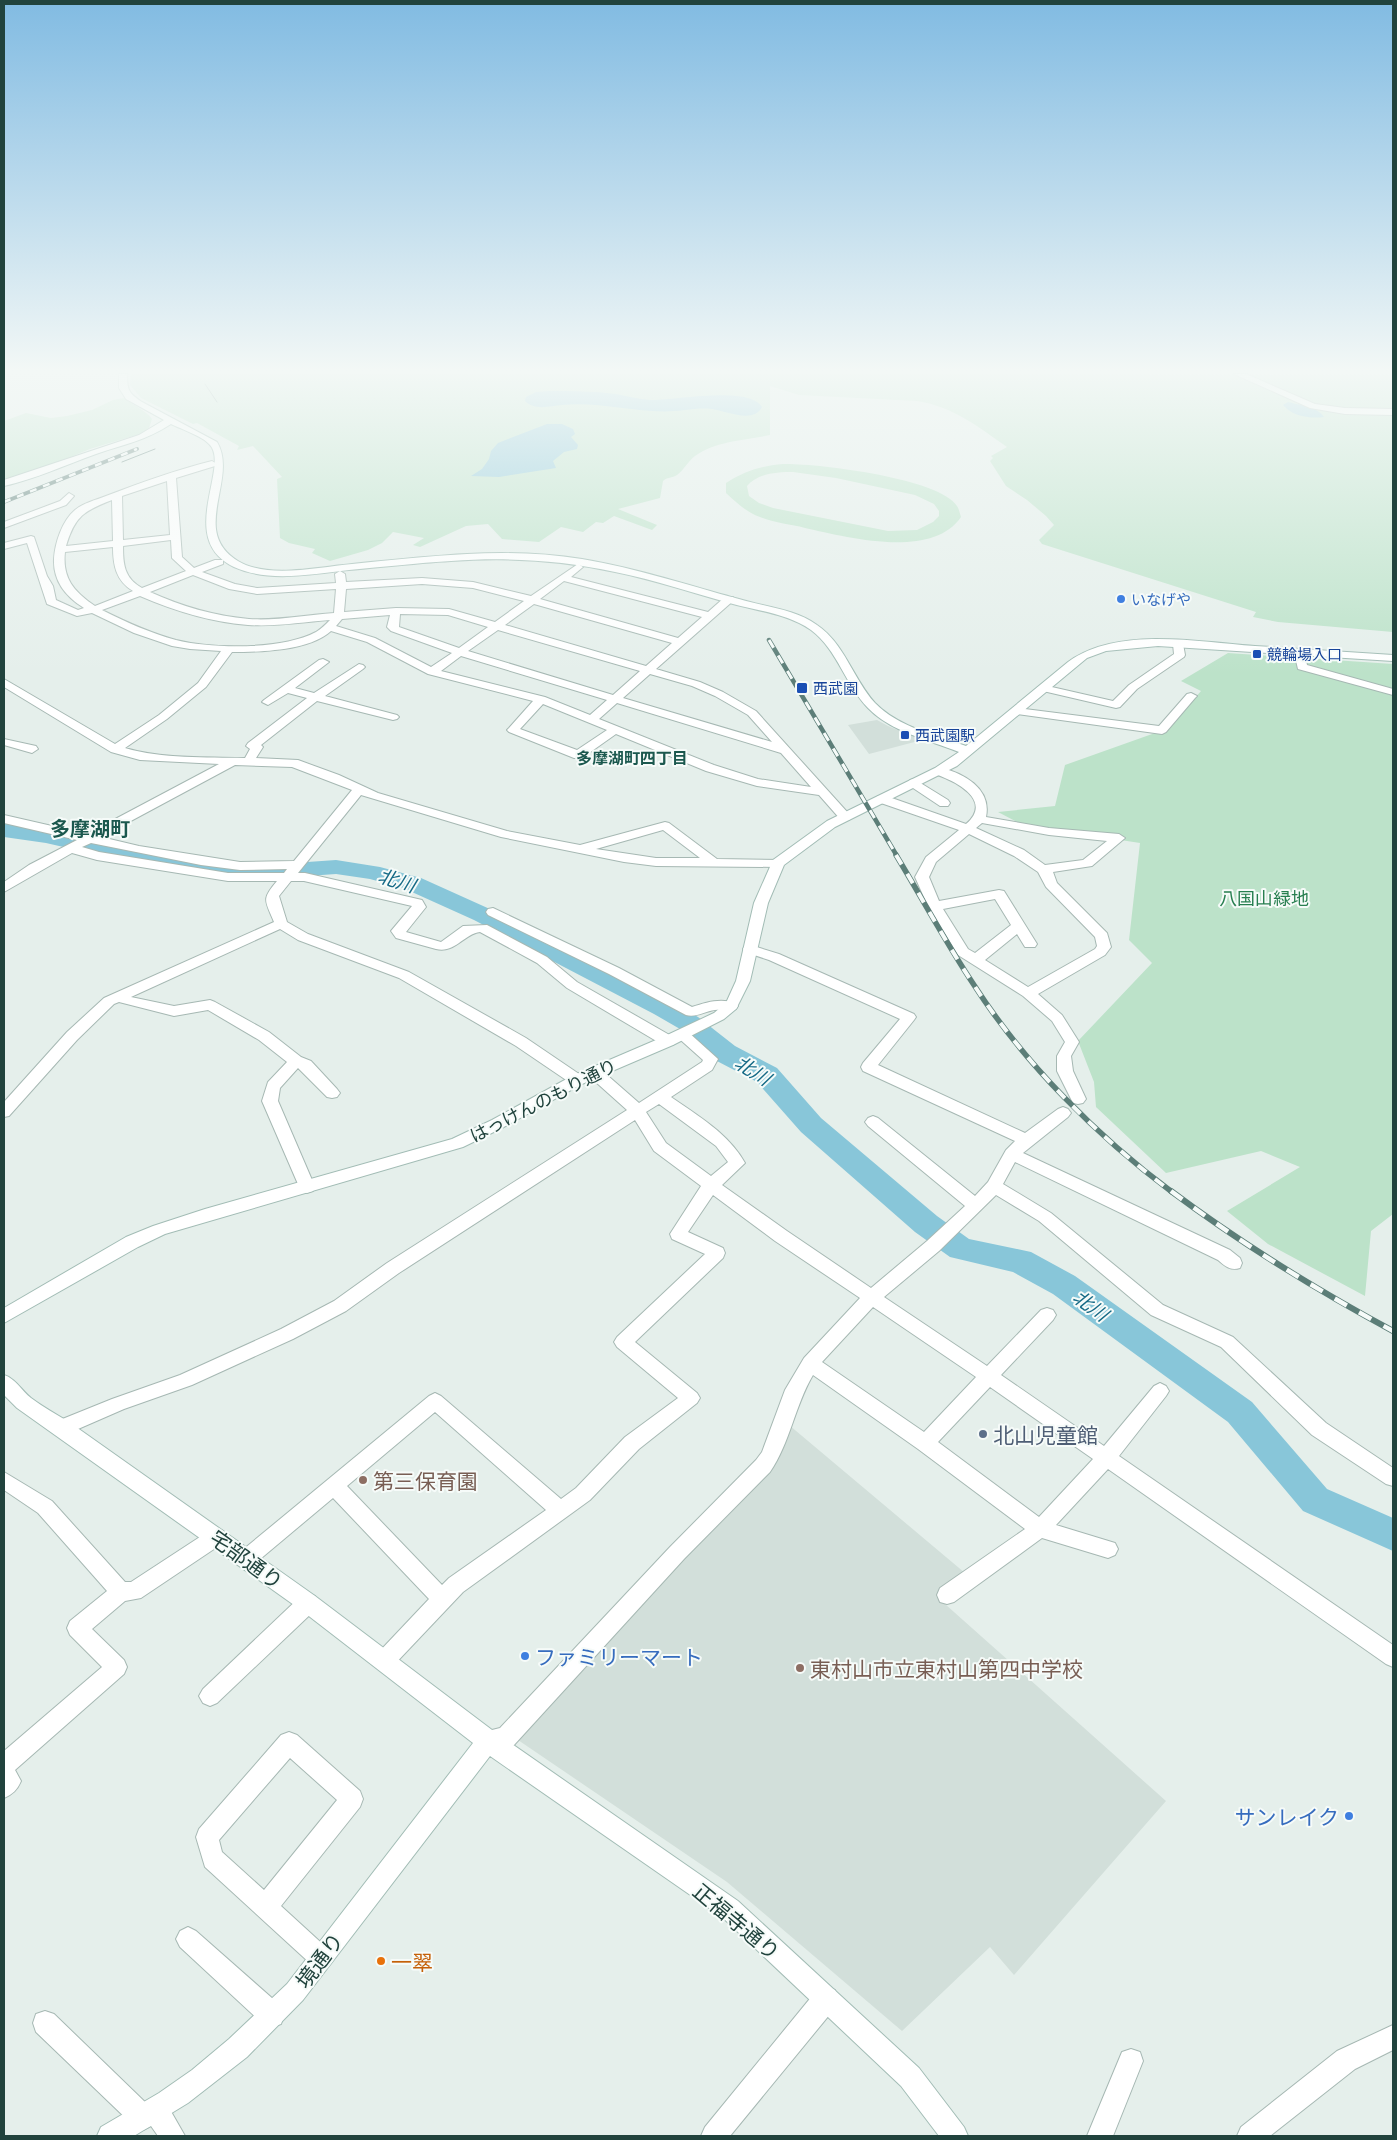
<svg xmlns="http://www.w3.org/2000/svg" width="1397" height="2140" viewBox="0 0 1397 2140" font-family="Lato,'Noto Sans JP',sans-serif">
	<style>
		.built { fill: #d2dfda }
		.green { fill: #bce2c9; fill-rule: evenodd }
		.water { fill: #88c6d9 }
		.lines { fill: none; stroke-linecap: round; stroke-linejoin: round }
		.river { fill: #88c6d9; fill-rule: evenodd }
		.street-casing { stroke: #a6b8b3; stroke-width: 2 }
		.secondary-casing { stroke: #a2bcb5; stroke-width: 2 }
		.street { fill: #fff; fill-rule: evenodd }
		.secondary { fill: #fff; fill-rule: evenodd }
		.tram { stroke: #5c7e78; stroke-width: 1 }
		.rail-far3-casing { stroke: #5c7e78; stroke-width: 4 }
		.rail-far2-casing { stroke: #5c7e78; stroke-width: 4.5 }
		.rail-far1-casing { stroke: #5c7e78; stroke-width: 5.5 }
		.rail-casing { stroke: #5c7e78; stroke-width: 6 }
		.rail-far3 { stroke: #f6fbf9; stroke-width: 2.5; stroke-dasharray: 7; stroke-linecap: butt }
		.rail-far2 { stroke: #f6fbf9; stroke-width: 3; stroke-dasharray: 9; stroke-linecap: butt }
		.rail-far1 { stroke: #f6fbf9; stroke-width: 4; stroke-dasharray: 11; stroke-linecap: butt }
		.rail { stroke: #f6fbf9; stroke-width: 4.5; stroke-dasharray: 14; stroke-linecap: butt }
		.shop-dot { fill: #3f7fe0; stroke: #f6fbf9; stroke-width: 2 }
		.transit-dot { fill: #1a4fb4; stroke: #f6fbf9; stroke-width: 2 }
		.service-dot { fill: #5c6f8a; stroke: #f6fbf9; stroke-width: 2 }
		.education-dot { fill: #8d6e63; stroke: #f6fbf9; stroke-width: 2 }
		.food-dot { fill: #e8710a; stroke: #f6fbf9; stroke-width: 2 }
		.labels { text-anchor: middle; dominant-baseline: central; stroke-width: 4; stroke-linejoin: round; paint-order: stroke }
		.far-shop-label { font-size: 15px; fill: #366cbe; stroke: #f6fbf9; text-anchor: start }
		.far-transit-label { font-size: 15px; fill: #164399; stroke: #f6fbf9; text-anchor: start }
		.far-neighbourhood-label { font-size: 16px; font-weight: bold; fill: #1b584e; stroke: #f6fbf9 }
		.park-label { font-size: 18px; fill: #277f50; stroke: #f6fbf9 }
		.street-label { font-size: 18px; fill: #21433d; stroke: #f6fbf9 }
		.water-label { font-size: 19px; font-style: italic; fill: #156a86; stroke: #f6fbf9 }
		.quarter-label { font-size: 20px; font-weight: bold; fill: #1b584e; stroke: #f6fbf9 }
		.near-service-label { font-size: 21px; fill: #4e5e75; stroke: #f6fbf9; text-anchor: start }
		.near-education-label { font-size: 21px; fill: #785e54; stroke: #f6fbf9; text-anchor: start }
		.near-street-label { font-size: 21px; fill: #21433d; stroke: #f6fbf9 }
		.near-shop-label { font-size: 21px; fill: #366cbe; stroke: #f6fbf9; text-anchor: start }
		.near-food-label { font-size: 21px; fill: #c56008; stroke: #f6fbf9; text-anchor: start }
	</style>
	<rect width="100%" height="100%" fill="#e5efeb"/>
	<path class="built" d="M877,720l11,6 34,14 -53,14 -21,-29z
		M789,1425l176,148 -29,23 230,205 -152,174 -24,-28 -88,84 -175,-149 -209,-142z"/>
	<path class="green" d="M131,374l1262,1v257l-115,-10 -25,-5 3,-5 -214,-68 -3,-4 15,-15 -8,-9 -19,-16 -21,-14 -16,-25 3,-3 -2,-2 16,-9c-30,-21 -53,-40 -90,-46l-118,-6 -29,-9v49c-24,5 -55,6 -75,21 -7,5 -11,14 -18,19 -5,3 -10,2 -14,6l-3,17 -42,11 39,16 -5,5 -38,-14 -11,7 -7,-1 -13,10 -22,-5 -22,15 -37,-3 -14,-15 -22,2 -46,21 -7,-2 11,-7 -31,-6 -11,11 -14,7 -38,11 -18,-8 3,-4 -26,-6 -9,-5 -3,-59 5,-2 -29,-31 -16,4 2,-4 -42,-23 -4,1 -52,-26 -11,-13z
		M124,398c8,7 22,12 28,21l-3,9 -6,5 -53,16 -58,24 -28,8v-60l22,-8 25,5 16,-2 25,-6 21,-10z
		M783,464c32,-1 157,14 174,42 2,3 3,8 4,11 -29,43 -115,20 -156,11 -15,-4 -31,-5 -45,-11 -14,-5 -23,-14 -34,-24v-10c19,-12 35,-17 57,-19zM793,472l43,6 79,17 19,9 5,7v5l-6,6 -16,8 -29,1 -115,-23 -14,-5 -10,-7 -2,-10c11,-13 30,-14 46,-14z
		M1228,653l165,11v550l-22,17 -6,65 -97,-52 -41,-33 73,-44 -39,-16 -95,22 -70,-66 -2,-25 -16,-41 74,-78 -23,-23 11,-97 -117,-18 -25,-13 57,-6 10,-41 104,-37 32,-37 -20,-10z"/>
	<path class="water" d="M550,391c22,0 44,0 66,3 11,2 23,5 34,6 24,1 98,-15 112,7 -8,17 -36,4 -50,2 -9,-1 -18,0 -27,1 -42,6 -81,-9 -123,-5 -12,1 -27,6 -37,-4l1,-4 10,-5z
		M1288,402c11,3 30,5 36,15 -14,2 -32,-1 -41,-12z
		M547,424h15l11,5 2,5 -4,3 7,8 -1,4 -13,3 -11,9 3,7 -57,9 -28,-1 11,-7 7,-10 2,-8 7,-8z"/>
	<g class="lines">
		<path class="river" d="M4,823l42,6 79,18 110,20 101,-7 44,7 41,11 71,32 180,92 26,15 37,29 42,22 44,50 116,98 32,23 62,13 44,24 177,126 75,87 66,29v33l-90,-40 -75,-89 -175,-128 -40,-22 -63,-15 -35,-25 -114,-100 -44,-50 -42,-22 -35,-31 -26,-15 -180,-94 -71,-32 -33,-9 -34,-5 -101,7 -110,-20 -79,-18 -42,-6z"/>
		<defs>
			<path id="street" d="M1234,374h12l69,30 30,4 48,1v6l-48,-1 -35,-6z
				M212,461l5,3 -2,2 -39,12 6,79 12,11 21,-8h8v4l-21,8 33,12 22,4 79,-5 -1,-9 5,-3 5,3 1,8 76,-4 51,4 58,14 47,-32 5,3 -12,10 137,35 17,-15h8l1,2 -1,2 -77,68 44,13 23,10 33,19 93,103 2,3 -2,3h-8l-22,-25 -62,-9 -51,-15 -90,-37 -34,24h-8l-65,-26 -2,-2 2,-2 24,-27 -105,-27 -61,-32 -36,-11c-22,20 -71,21 -99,21l-26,35 -39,32 -42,29c38,11 80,9 120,10l5,-9 -4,-3 2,-3 59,-45 -19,-5 -20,12 -6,-3 2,-2 55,-40 4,-1 6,3 -34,26 19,5 45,-29 4,1 2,2 -2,2 -38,27 72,19 2,2 -2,2 -4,1 -76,-19 -56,44 2,2 -7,11 42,2 41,15 39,18 129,38 73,14 85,-23 4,1 48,36 66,1 1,3 -6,4 -122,-1 -32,-4 -123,-25 -140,-42 -63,78h7l117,27 4,7 -20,25 35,10 22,-16 24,-1 60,32 30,25 96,55 2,4 -2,4h-10l-96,-57 -30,-25 -57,-31c-16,2 -26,22 -44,17l-40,-11 -5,-7 21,-25 -108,-25h-13l-12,15 8,26 21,12 101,38 117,66 56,38 3,4 -3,4 -5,1 -5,-1 -56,-38 -117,-68 -101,-38 -18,-11 -149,68 43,9 36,-6 5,2 54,30 32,25 10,4 26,28 3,4 -3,4 -5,1 -5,-1 -29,-29 -18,20 -2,13 37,86 -2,4 -6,2 -6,-2 -39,-90 6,-19 19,-20 -28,-22 -51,-30 -34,6 -55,-14 -5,2 -37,36 -68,76 -5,1v-15l63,-70 37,-34 170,-76c-9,-22 -13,-22 3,-41h-49l-131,-21 -25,-7 -68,39v-10l25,-17 48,-25 -73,-17v-8l83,19 132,-70 -79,-4 -29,-8 -107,-65v-8l111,65 44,-29 39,-32 23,-32 -31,-2 -18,-3 -38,-13 -42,-20 -15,3 -30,-12 -20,-61 -23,6v-6l27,-7 3,1 13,39 6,10 3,14 22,10 6,-2c-18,-11 -31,-27 -30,-49 1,-16 8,-38 21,-49 8,-7 21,-10 31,-14 34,-13 70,-26 106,-35zM167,481l3,54 -47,5 -1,-44zM112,500l1,41 -47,5c9,-30 18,-35 46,-46zM171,540l1,18 14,13 -44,17c-18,-10 -19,-24 -19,-42zM113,547c0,18 3,34 20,44l-38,15c-21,-14 -33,-28 -30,-54zM193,575l36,14 28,5 79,-5 -2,24c-28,2 -57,8 -85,6 -35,-3 -68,-13 -99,-27zM564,581l138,36 -24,21 -138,-39zM422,584l51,4 51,13 -29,21 -46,-13 -53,-1 -52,4 2,-23zM140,596c35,15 70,26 108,29 27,2 55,-3 82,-5 -4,4 -9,9 -14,12 -34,18 -103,17 -140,8 -26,-7 -50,-18 -74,-30zM534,604l138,39 -26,23 -141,-41zM400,614l48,1 40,12 -29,21 -60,-21zM390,615l-3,12 4,4 61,22 -21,14 -56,-29 -39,-12 6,-7zM498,630l142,41 -27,24 -145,-44zM461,656l146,44 -17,15 -45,-18 -104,-26zM650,674l42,12 23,10 33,19 24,27 -149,-44zM617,703l164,50 30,34 -53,-8 -44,-14 -115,-46zM543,704l64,26 -30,20 -57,-21zM235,765l57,2 60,23 -58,71 -54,1 -101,-16 -38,-9zM663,830l37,28h-44l-60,-9zM91,843l110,22 39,5 47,-1 -3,4h-56l-129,-21 -17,-5z
				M69,493l5,3 -8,9 -62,23v-6l56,-21z
				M1178,641l5,3 2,11 -1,2 -47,32 -17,18 -4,1 -73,-17 -6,-3 6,-3 70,16 16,-16 45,-31 -1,-10z
				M1299,649l5,3 3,13 86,24v6l-95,-26 -4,-17z
				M1191,693l6,3 -2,2 -29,34 -4,2 -145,-20 -6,-3 6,-3 142,18 28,-32z
				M4,739l32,7 2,3 -6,4 -28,-8z
				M939,767c24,6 53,21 47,50l63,11 70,6 6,4 -33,28 -39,6 4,11 50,50 4,14 -6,8 -67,39 24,21 17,27 -8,14 2,15 13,28 -3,4 -5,1 -5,-1 -16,-32v-15l8,-14 -13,-21 -29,-25 -65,-41 -30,-49 -13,-29 11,-20 33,-27 -81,-28 -2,-3 2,-3h8l80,28c28,-24 -11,-43 -31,-50l-2,-3zM982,823l67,12 58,6 -24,19 -38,5 -21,-15 -48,-22zM969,834l45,22 24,16 8,15 49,50 2,9 -2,3 -67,38 -43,-27 32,-26 8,13h10l2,-3 -33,-53 -5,-1 -60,11 -10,-24 7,-15zM995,899l16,26 -36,28 -7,-4 -25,-40z
				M914,779l34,21 2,3 -2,3h-8l-30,-20 -2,-3 2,-3z
				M493,908l126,60 73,39c15,-5 28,-9 44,-4l2,3 -2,3c-7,2 -14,0 -21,1 -10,1 -19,8 -29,5l-77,-41 -121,-59 -2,-3 2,-3z
				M750,945l29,9 135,60 2,3 -2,3 -36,45 147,68 33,-24 5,-2 5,2 3,4 -3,4 -45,36 207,97 10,8 2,5 -2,5c-10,3 -15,-2 -22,-8l-203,-98 -12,22 48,29 112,92 70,32 93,86 67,45v18l-7,-2 -74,-49 -91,-88 -70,-32 -112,-94 -43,-26 -57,56 -55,46 103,69 54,-56 6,-2 6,2 3,5 -3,5 -52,55 103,71 50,-60 6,-3 6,3 3,5 -3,5 -47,60 274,189v22l-7,-3 -278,-195 -52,56 59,18 3,6 -3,6 -7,3 -66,-20 -88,64 -7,2 -7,-2 -3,-7 3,-7 85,-59 -107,-80 -105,-74c-18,30 -23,68 -43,97l-86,87 -170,186 -26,7 -8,-3 -3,-8 3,-8 20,-5 170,-181 86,-87 6,-8 23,-62 19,-32 56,-60 -85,-57 -62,-46 -25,37 35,16 2,5 -2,5 -88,84 62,51 3,5 -3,5 -58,46 -49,51 -127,92 -72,76 -7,3 -7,-3 -3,-7 3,-7 52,-55 -96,-101 -80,67 -7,3 -7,-3 -3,-6 3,-6 190,-157 6,-3 6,3 120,103 15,-11 49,-51 53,-39 -61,-51 -3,-5 3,-5 88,-83 -33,-15 -2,-5 31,-48 -47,-35 -19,-31 -236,153 -53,38 -53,28 -101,46 -68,24 -62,27 -7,-2 -2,-6 2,-6 57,-23 68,-24 101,-46 53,-28 53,-38 240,-153 -38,-34 -3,-4 3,-4 5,-1 5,1 40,35 63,-41 1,-2 -28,-25 2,-4h10l31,28 -6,11 -41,27c27,19 57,36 74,66l-23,22 65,46 84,57 56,-47 38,-35 -97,-80 -3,-4 3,-4 5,-2 5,2 97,78 13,-14 18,-32 9,-9 -152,-70 -2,-4 2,-4 37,-44 -131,-59 -24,-8 -2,-3 2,-3zM659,1104l57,42 12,16 -17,14 -45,-33 -20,-31zM873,1307l103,70 -52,55 -102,-70zM990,1387l103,72 -54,58 -101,-75zM435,1412l111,98 -97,68 -7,7 -95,-99z
				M4,1472l48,29 73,81h6l78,-51 7,-3 7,3 3,6 -3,6 -82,55 -16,3 -33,28 32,31 3,7 -3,7 -109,96 6,11c-4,9 -8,13 -17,17v-47l98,-84 -32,-32 -3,-7 3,-7 37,-30 -69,-78 -34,-23z
				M308,1594l7,2 3,7 -3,7 -98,93 -7,3 -7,-3 -4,-7 4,-7 98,-93z
				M289,1732l8,3 63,56 3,8 -3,8 -79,99 47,43 4,8 -4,8 -8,4 -8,-4 -107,-98 -9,-30 3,-8 82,-94zM290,1758l47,42 -73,90 -42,-38 -3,-12z
				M188,1927l8,4 85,75 3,9 -3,9 -9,3 -9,-3 -83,-77 -4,-8 4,-8z
				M826,1987l9,3 3,9 -3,9 -105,128h-29l4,-9 112,-137z
				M45,2011l9,3 92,89 10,-6 9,4 20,35h-27l-7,-10 -8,4 -9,-4 -98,-94 -3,-9 3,-9z
				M1393,2025v25l-38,19 -85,67h-33l4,-9 96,-76z
				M1131,2049l9,3 3,9 -30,75h-26l35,-84z"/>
			<path id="secondary" d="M119,374h8c0,17 2,19 15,28l75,40c22,37 -28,89 21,119 29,18 81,6 114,3 38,-4 77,-8 115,-10 39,-2 77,-1 115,5 54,9 105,26 157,40 26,8 56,10 78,26 28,19 36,54 58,78 23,24 61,32 91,43l102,-84c49,-36 130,-20 187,-16 46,3 92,6 138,9v6l-235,-15 -52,5 -19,7 -130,108 -122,61 -51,38 -16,38 -18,78 -14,28 -12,10 -51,26 -91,39 -80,44 -39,19 -298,87 -27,13 -134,76v-15l122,-71 27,-11 52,-17 247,-70 40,-19 80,-44 91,-39 51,-24 12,-10 10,-22 18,-78 19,-43 54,-39 108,-53 24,-16c-30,-12 -68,-20 -91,-44 -23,-23 -30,-58 -57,-78 -23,-16 -52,-19 -78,-26 -40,-11 -78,-24 -118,-32 -54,-12 -109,-15 -164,-11 -34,2 -68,6 -102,9 -37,4 -80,13 -115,-3 -59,-28 -2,-102 -25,-123 -7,-8 -28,-15 -38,-20 -24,16 -49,21 -75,30 -31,11 -60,25 -92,32v-6l135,-45 25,-15 -38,-21 -7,-11z
				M4,1375c11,3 18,16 27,23 12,9 25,16 38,24l246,174 181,137 242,168 181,167 45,59 4,9h-29l-38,-50 -179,-169 -232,-161 -187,244 -56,57 -59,46 -54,33h-37l4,-9 58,-34 33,-23 37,-31 58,-55 186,-241 -172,-133 -284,-202 -13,-13z"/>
		</defs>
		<use href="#street" class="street-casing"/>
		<use href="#secondary" class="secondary-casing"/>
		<use href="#street" class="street"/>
		<use href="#secondary" class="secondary"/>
		<path class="tram" d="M205,384l12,18
			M122,462l33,-13"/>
		<defs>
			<path id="rail-far3" d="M4,502l133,-53"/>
			<path id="rail-far2" d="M769,640l128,216"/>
			<path id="rail-far1" d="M896,855c26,43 50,88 78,130 50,78 124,152 198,207"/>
			<path id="rail" d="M1171,1191c71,53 144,98 222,140"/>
		</defs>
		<use href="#rail-far3" class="rail-far3-casing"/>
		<use href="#rail-far2" class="rail-far2-casing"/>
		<use href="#rail-far1" class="rail-far1-casing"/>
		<use href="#rail" class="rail-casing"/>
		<use href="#rail-far3" class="rail-far3"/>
		<use href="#rail-far2" class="rail-far2"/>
		<use href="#rail-far1" class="rail-far1"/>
		<use href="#rail" class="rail"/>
	</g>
	<linearGradient id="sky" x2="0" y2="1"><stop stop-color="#81bbe2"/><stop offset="0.55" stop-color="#f3f8f6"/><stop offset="1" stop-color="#f3f8f6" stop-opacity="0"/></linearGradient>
	<rect width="1397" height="674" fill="url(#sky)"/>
	<g class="shop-dot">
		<circle cx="1121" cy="599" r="5"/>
		<circle cx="525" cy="1656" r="5"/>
		<circle cx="1349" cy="1816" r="5"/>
	</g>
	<g class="transit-dot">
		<rect x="1252" y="649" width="10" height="10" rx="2.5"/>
		<rect x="796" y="682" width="12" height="12" rx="2.5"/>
		<rect x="900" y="730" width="10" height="10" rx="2.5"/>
	</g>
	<circle class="service-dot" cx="983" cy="1434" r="5"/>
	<g class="education-dot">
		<circle cx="363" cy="1480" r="5"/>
		<circle cx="800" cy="1668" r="5"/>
	</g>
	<circle class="food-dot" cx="381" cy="1961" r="5"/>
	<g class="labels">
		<g class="far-shop-label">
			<text x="1131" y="599">いなげや</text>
		</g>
		<g class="far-transit-label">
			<text x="1267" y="654">競輪場入口</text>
			<text x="813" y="688">西武園</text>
			<text x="915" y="735">西武園駅</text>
		</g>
		<g class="far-neighbourhood-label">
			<text x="632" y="757">多摩湖町四丁目</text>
		</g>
		<g class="park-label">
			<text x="1264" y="898">八国山緑地</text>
		</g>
		<g class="street-label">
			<text transform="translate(543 1100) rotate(-27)">はっけんのもり通り</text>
		</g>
		<g class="water-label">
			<text transform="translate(397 880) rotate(17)">北川</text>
			<text transform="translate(753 1070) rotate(32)">北川</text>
			<text transform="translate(1091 1305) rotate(36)">北川</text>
		</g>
		<g class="quarter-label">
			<text x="90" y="828">多摩湖町</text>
		</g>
		<g class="near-service-label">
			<text x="993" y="1434">北山児童館</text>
		</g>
		<g class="near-education-label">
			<text x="373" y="1480">第三保育園</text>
			<text x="810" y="1668">東村山市立東村山第四中学校</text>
		</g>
		<g class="near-street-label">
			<text transform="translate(247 1559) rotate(36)">宅部通り</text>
			<text transform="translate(737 1921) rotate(40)">正福寺通り</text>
			<text transform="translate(319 1960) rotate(-53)">境通り</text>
		</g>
		<g class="near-shop-label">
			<text x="535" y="1656">ファミリーマート</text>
			<text x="1339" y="1816" text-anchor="end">サンレイク</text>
		</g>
		<g class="near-food-label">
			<text x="391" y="1961">一翠</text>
		</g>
	</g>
	<rect width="1397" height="2140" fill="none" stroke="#21433d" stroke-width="10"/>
</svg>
